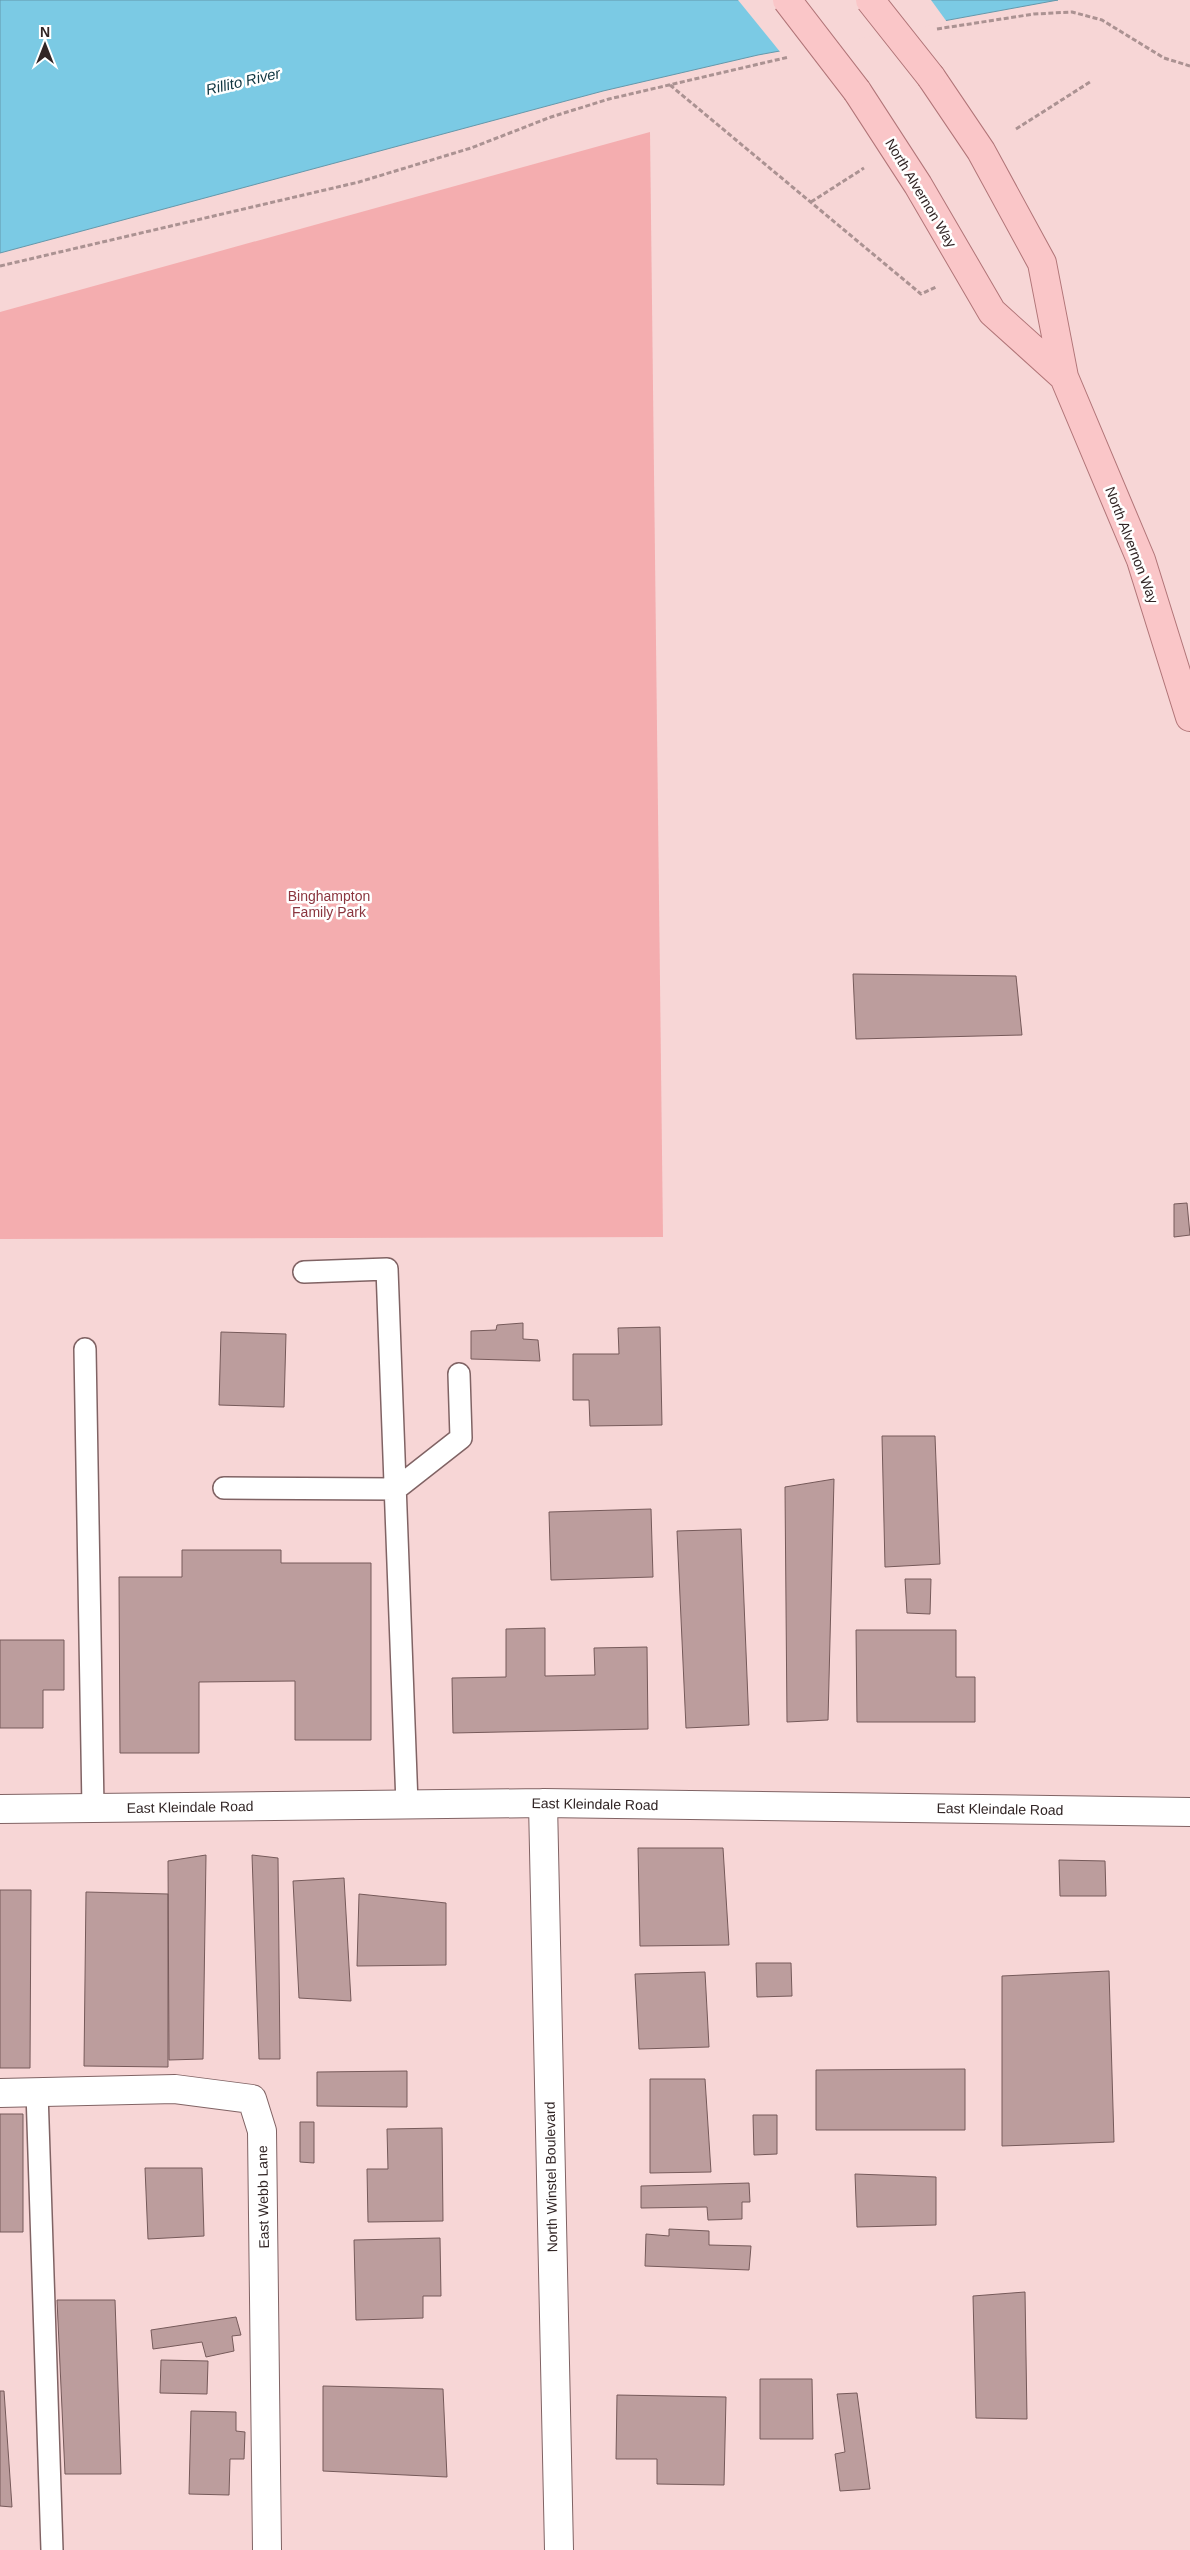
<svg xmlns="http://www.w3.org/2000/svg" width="1190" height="2550" viewBox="0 0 1190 2550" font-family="Arial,sans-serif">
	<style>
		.green { fill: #f4adaf }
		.water { fill: #7bcae4; stroke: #6598ab }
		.pier { fill: #f7d6d6 }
		.building { fill: #bc9d9d; stroke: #765a5a }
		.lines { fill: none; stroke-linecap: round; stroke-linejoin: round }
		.lane-casing { stroke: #806364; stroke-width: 24 }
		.street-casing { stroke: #806364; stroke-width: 30 }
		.primary-casing { stroke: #b17578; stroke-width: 30 }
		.path { stroke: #ab9292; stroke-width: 3; stroke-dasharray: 5 2.5; stroke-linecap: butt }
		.lane { stroke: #fff; stroke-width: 21 }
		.street { stroke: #fff; stroke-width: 28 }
		.primary { stroke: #fac6c8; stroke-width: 28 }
		.primary-bridge-casing { stroke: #b17578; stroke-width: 30; stroke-linecap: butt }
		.primary-bridge { stroke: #fac6c8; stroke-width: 28 }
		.labels { text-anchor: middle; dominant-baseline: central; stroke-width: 5; stroke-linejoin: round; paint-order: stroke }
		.street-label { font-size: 14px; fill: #312525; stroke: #fff }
		.park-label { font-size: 14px; fill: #8b363f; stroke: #fff }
		.water-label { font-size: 15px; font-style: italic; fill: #113742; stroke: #fff }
	</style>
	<rect width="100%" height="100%" fill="#f7d6d6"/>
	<path class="green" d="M650,132l13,1105 -663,2v-927z"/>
	<path class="water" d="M0,0h1058l-300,55 -155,36 -603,162z"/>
	<path class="pier" d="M738,0h193l16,22 -166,31z"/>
	<path class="building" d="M853,974l163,2 6,59 -166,4z
		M1187,1203l3,32 -16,2v-33z
		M523,1323v16l15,1 2,21 -69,-2v-28l25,-1 1,-5z
		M660,1327l2,98 -72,1 -1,-26h-16v-46h46l-1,-26z
		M221,1332l65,2 -2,73 -65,-2z
		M882,1436h53l5,128 -55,3z
		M834,1479l-6,241 -41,2 -2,-235z
		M651,1509l2,68 -102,3 -2,-68z
		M741,1529l8,196 -63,3 -9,-197z
		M182,1550h99v13h90v177h-76v-59l-96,1v71h-79l-1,-176h63z
		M905,1579h26l-1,35 -23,-1z
		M545,1628v48l50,-1 -1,-27 53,-1 1,82 -195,4 -1,-55 54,-1v-48z
		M856,1630h100v47h19v45h-118z
		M0,1640h64v50h-21v38h-43z
		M638,1848h85l6,97 -89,1z
		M206,1855l-3,204 -34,1 -1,-199z
		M252,1855l26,3 2,201h-21z
		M1059,1860l46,1 1,35h-46z
		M344,1878l7,123 -52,-3 -6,-117z
		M0,1890h31l-1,178h-30z
		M86,1892l82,2v173l-84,-1z
		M359,1894l87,9v62l-89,1z
		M756,1963h35l1,33 -35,1z
		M1109,1971l5,171 -112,4v-170z
		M705,1972l4,75 -70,2 -4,-75z
		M965,2069v61h-149v-60z
		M407,2071v36l-90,-1v-34z
		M650,2079h55l6,93 -61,1z
		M0,2114h23v118h-23z
		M753,2115h24v39l-23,1z
		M300,2122h14v41l-14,-1z
		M442,2128l1,93 -75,1 -1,-53h21l-1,-40z
		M145,2168h57l2,68 -56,3z
		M855,2174l81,3v48l-79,2z
		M749,2183l1,19h-8v17l-34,1 -1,-13 -66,1v-22z
		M669,2229l40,2v14l42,1 -2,24 -104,-4 1,-32 23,2z
		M440,2238l1,58h-18v22l-67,2 -2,-80z
		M1025,2292l2,127 -51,-1 -3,-122z
		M57,2300h58l6,174h-56z
		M236,2317l5,18 -9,1 2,15 -28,6 -4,-15 -49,7 -2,-19z
		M161,2360l47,1 -1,33 -47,-1z
		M760,2379h52l1,60h-53z
		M323,2386l120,3 4,88 -124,-6z
		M0,2391h4l8,116 -12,-1z
		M857,2393l13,96 -30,2 -5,-37 10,-2 -8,-58z
		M617,2395l109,2 -2,88 -67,-1v-25h-41z
		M191,2411l45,1v19l9,1 -1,27h-14l-1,36 -40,-1z"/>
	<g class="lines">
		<defs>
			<path id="lane" d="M304,1272l83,-3 20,535
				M85,1349l8,459
				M224,1488l172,1 65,-51 -2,-64
				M37,2092l15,458"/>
			<path id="street" d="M543,1803l16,747
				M0,1809l543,-6 647,9
				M0,2093l175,-4 77,10 10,32 5,419"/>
			<path id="primary" d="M931,77l50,74 61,112 22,114 77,183 49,157
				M857,91l61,94 74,127 72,65"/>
		</defs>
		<use href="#lane" class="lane-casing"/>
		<use href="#street" class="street-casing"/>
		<use href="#primary" class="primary-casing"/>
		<path class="path" d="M937,29l97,-15 38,-2 30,8 62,38 26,8
			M670,85l251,209 15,-7
			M1016,129l74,-47
			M811,202l53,-34
			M0,266l359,-84 112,-34 80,-31 58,-18 180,-42"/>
		<use href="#lane" class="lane"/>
		<use href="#street" class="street"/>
		<use href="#primary" class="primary"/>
		<defs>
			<path id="primary-bridge" d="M787,0l70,91
				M870,0l61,77"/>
		</defs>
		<use href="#primary-bridge" class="primary-bridge-casing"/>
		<use href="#primary-bridge" class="primary-bridge"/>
	</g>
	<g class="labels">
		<g class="street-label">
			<text transform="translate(921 193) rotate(59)">North Alvernon Way</text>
			<text transform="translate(1132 545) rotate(69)">North Alvernon Way</text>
			<text transform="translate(595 1804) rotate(1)">East Kleindale Road</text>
			<text transform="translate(190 1807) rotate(-1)">East Kleindale Road</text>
			<text transform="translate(1000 1809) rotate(1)">East Kleindale Road</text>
			<text transform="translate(551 2177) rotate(-91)">North Winstel Boulevard</text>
			<text transform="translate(263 2197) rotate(-91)">East Webb Lane</text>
		</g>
		<g class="park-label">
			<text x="329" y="896">Binghampton<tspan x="329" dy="16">Family Park</tspan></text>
		</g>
		<g class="water-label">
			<text transform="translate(243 81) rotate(-13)">Rillito River</text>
		</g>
	</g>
	<g transform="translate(45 45)" stroke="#ffffff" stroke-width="4" paint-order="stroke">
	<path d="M0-4L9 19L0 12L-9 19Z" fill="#312525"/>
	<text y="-8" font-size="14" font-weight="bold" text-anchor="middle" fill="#312525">N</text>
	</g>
</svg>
